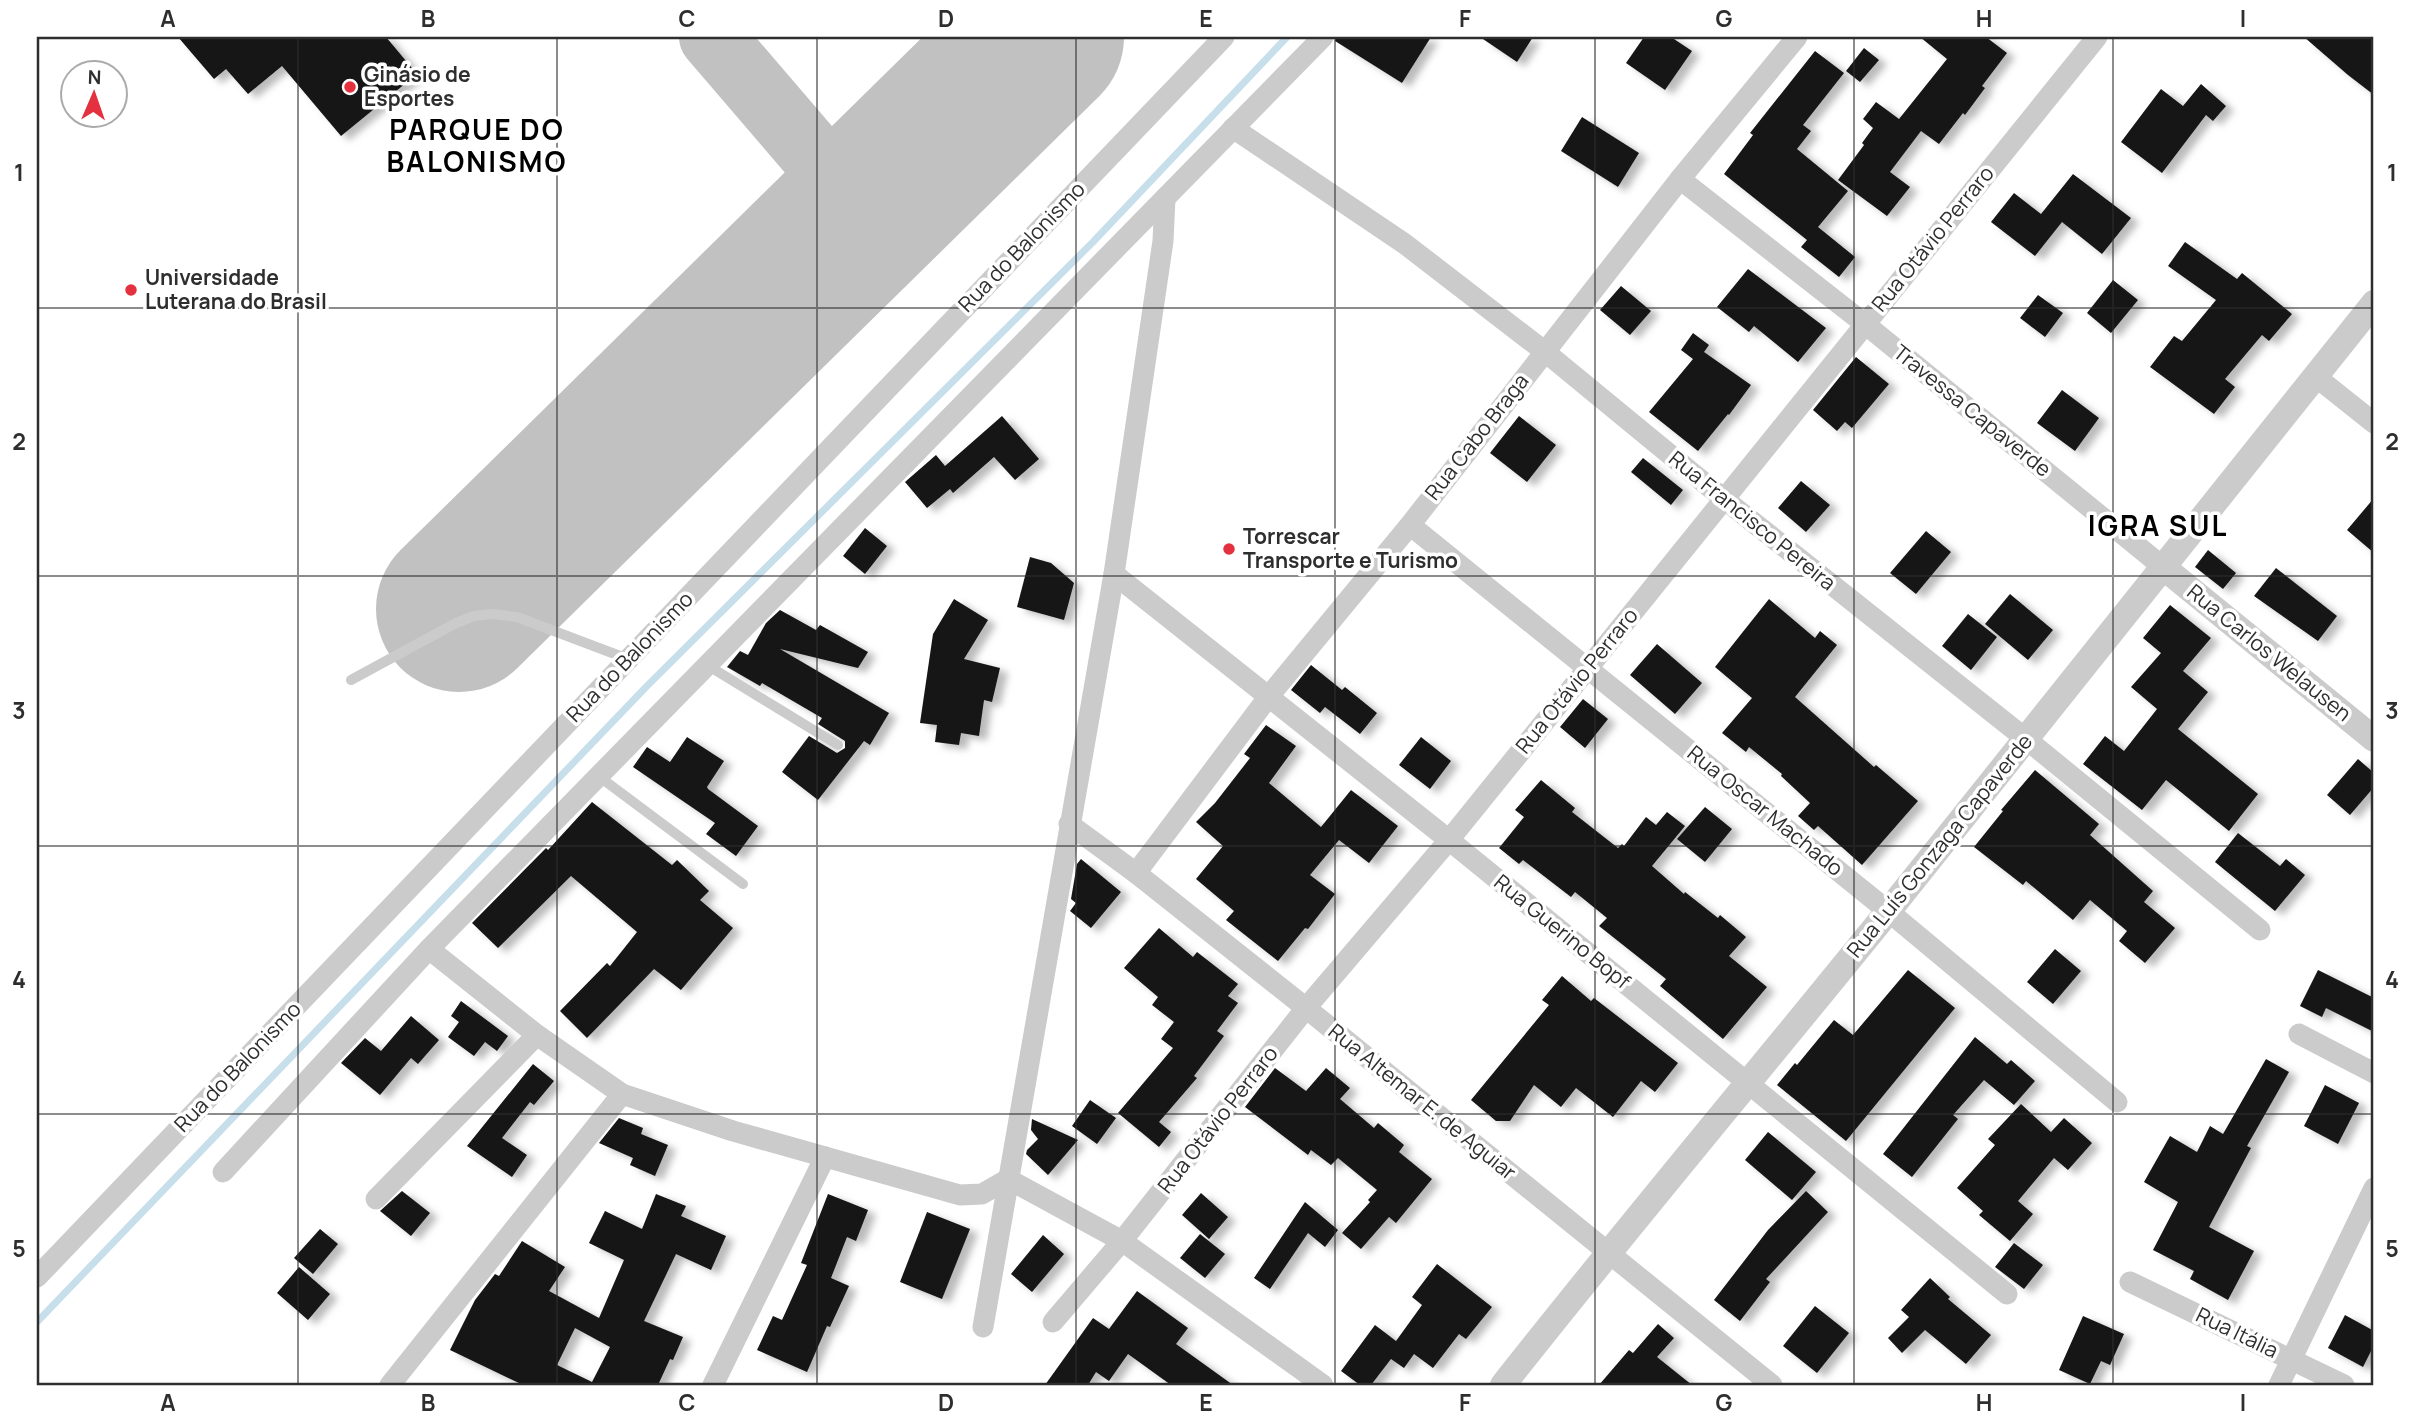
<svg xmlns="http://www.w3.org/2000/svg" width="2411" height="1422" font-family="Manrope,sans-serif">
	<defs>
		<filter id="shadow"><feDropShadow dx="8" dy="4.5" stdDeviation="3.5" flood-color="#0004"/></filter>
	</defs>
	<rect width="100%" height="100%" fill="#fff"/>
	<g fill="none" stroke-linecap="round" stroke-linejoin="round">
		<path stroke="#c7deeb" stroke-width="7" d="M 37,1322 L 647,686 L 1093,242 L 1287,37"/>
		<path stroke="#c1c1c1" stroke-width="66" d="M 712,37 L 863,213"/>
		<path stroke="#c1c1c1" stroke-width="166" d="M 459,609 L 1041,37"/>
	</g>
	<g fill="#151515" fill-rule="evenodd" filter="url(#shadow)">
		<path d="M 178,37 L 386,37 L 417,74 L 341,136 L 282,66 L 248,94 L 226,69 L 214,79 Z"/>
		<path d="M 1336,37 L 1431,37 L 1402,83 L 1335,41 Z"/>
		<path d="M 1480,37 L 1533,37 L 1517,62 Z"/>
		<path d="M 1644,37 L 1671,37 L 1692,51 L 1665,90 L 1626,63 Z"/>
		<path d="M 1920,37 L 1986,37 L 2007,53 L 1982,86 L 1985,88 L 1965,115 L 1963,113 L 1939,144 L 1921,131 L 1890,172 L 1910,187 L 1887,216 L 1838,180 L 1864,145 L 1862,143 L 1873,128 L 1863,119 L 1876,102 L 1899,119 L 1947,59 Z"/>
		<path d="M 2304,37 L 2374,37 L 2374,95 L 2348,75 Z"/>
		<path d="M 1864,48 L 1879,60 L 1860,82 L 1846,71 Z"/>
		<path d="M 1815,51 L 1844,73 L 1803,125 L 1811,131 L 1797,149 L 1848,191 L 1818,227 L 1855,257 L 1839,277 L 1801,247 L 1807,240 L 1724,174 L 1753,135 L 1750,133 Z"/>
		<path d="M 2201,84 L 2226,106 L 2213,121 L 2206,115 L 2162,173 L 2121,142 L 2161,89 L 2183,106 Z"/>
		<path d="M 1582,117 L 1639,153 L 1618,187 L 1561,151 Z"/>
		<path d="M 2073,174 L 2131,218 L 2102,254 L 2062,222 L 2035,256 L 1991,222 L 2014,193 L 2041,214 Z"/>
		<path d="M 2185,242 L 2237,279 L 2242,273 L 2292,314 L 2269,341 L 2262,335 L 2225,379 L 2235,387 L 2214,414 L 2150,367 L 2174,336 L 2182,341 L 2216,300 L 2168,266 Z"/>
		<path d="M 1748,269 L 1826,328 L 1798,362 L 1754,326 L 1749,332 L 1717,307 Z"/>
		<path d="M 2113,280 L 2138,300 L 2111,333 L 2087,313 Z"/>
		<path d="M 1621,286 L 1651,311 L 1630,335 L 1600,310 Z"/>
		<path d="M 2038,295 L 2063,313 L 2045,337 L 2020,318 Z"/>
		<path d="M 1693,333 L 1709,345 L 1704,352 L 1751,385 L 1729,415 L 1728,414 L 1698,451 L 1649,412 L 1693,359 L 1681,350 Z"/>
		<path d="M 1856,357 L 1889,384 L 1852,428 L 1845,422 L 1837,431 L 1813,410 Z"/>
		<path d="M 2062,390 L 2099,418 L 2075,451 L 2037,423 Z"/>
		<path d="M 1002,416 L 1039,459 L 1015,480 L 994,457 L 953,493 L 950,489 L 927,508 L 905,482 L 936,455 L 945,466 Z"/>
		<path d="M 1519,416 L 1556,445 L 1527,482 L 1490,453 Z"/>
		<path d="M 1643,458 L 1683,490 L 1671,505 L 1631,472 Z"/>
		<path d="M 1801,481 L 1830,505 L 1806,532 L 1778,508 Z"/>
		<path d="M 2374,498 L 2374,553 L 2347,530 Z"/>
		<path d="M 865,528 L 887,546 L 865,574 L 843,556 Z"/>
		<path d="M 1926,531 L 1951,552 L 1916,594 L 1890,573 Z"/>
		<path d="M 2208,550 L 2236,573 L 2223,589 L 2195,567 Z"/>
		<path d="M 1030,557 L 1051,563 L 1074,583 L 1064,620 L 1017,607 Z"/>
		<path d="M 2276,568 L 2337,616 L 2318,641 L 2254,596 Z"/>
		<path d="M 2010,594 L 2053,630 L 2028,660 L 1985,624 Z"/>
		<path d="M 954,599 L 988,620 L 964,659 L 1000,668 L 992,702 L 984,700 L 979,736 L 961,733 L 959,745 L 935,742 L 937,725 L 920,723 L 933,634 Z"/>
		<path d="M 1769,599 L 1815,638 L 1820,631 L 1837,645 L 1795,697 L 1874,767 L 1876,765 L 1918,801 L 1862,865 L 1818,826 L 1814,830 L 1798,816 L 1810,803 L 1781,776 L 1782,774 L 1749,747 L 1746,752 L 1722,733 L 1752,698 L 1715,667 Z"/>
		<path d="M 2170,605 L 2211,638 L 2183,671 L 2208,692 L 2178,729 L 2258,794 L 2229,831 L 2166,780 L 2142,810 L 2083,764 L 2105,736 L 2124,751 L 2157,709 L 2131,687 L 2161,653 L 2143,638 Z"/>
		<path d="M 780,610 L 816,630 L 820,625 L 868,652 L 858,668 L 780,649 L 889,713 L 870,745 L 864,741 L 818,800 L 782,772 L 809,736 L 837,753 L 845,748 L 845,741 L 818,724 L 822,718 L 762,683 L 760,686 L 727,667 L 740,651 L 748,655 L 766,623 Z"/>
		<path d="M 1968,614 L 1997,637 L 1971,670 L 1942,646 Z"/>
		<path d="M 1657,644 L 1702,683 L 1675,714 L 1630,675 Z"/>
		<path d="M 1311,665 L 1342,690 L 1345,687 L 1377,713 L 1360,734 L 1325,707 L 1320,713 L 1291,690 Z"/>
		<path d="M 1583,699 L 1608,719 L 1585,748 L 1560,727 Z"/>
		<path d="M 1266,725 L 1296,746 L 1269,783 L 1321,827 L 1351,790 L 1398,826 L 1369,863 L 1339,840 L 1310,875 L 1335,894 L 1308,929 L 1305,928 L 1278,961 L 1226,920 L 1234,911 L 1196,879 L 1223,846 L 1196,822 L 1215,803 L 1250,758 L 1244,754 Z"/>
		<path d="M 687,737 L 724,761 L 707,787 L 708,789 L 758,826 L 736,856 L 706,834 L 715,823 L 633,767 L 647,747 L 670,762 Z"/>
		<path d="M 1421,737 L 1451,761 L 1430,789 L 1399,765 Z"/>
		<path d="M 2358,759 L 2374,773 L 2374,787 L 2350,815 L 2327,795 Z"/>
		<path d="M 2035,770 L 2099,824 L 2090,835 L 2153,891 L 2144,902 L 2175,928 L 2145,963 L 2119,941 L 2127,931 L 2090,900 L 2073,920 L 2026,881 L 2023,885 L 1974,847 L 2003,811 L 2001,810 Z"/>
		<path d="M 1541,780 L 1575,808 L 1572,812 L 1618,848 L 1622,844 L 1624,846 L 1646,817 L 1656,825 L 1667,812 L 1685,826 L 1652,866 L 1684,894 L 1685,892 L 1718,918 L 1720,915 L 1746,937 L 1729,956 L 1767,987 L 1723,1039 L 1660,986 L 1666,979 L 1599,926 L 1607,918 L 1575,892 L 1571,897 L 1523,860 L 1519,864 L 1499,848 L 1524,817 L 1515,810 Z"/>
		<path d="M 592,802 L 672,865 L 677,860 L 709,891 L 700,900 L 733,928 L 681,990 L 654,969 L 587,1038 L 560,1011 L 607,963 L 610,966 L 637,932 L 571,876 L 498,948 L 472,923 L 546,848 L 548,850 Z"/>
		<path d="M 1705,807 L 1732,829 L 1705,862 L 1677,839 Z"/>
		<path d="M 2238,833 L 2280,866 L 2286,859 L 2305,875 L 2275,911 L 2215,862 Z"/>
		<path d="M 1081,859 L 1121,892 L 1091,928 L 1070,911 L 1076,903 L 1071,899 L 1077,864 Z"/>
		<path d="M 1159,928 L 1193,957 L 1197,952 L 1238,984 L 1228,996 L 1238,1003 L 1217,1031 L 1224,1036 L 1194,1076 L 1197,1078 L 1159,1122 L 1171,1132 L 1159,1147 L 1118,1113 L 1173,1048 L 1161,1039 L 1174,1022 L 1152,1005 L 1158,997 L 1124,968 Z"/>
		<path d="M 2055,949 L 2081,971 L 2053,1004 L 2027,982 Z"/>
		<path d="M 1908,970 L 1955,1008 L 1846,1141 L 1777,1085 L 1795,1063 L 1797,1065 L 1834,1020 L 1853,1035 Z"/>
		<path d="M 2318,970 L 2374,998 L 2374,1032 L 2326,1008 L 2322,1017 L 2300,1006 Z"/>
		<path d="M 1562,976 L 1591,1001 L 1594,998 L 1678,1063 L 1655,1092 L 1641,1081 L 1613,1117 L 1576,1088 L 1561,1107 L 1534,1085 L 1510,1121 L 1496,1121 L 1471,1100 L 1549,1005 L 1542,1000 Z"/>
		<path d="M 461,1001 L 508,1036 L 497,1051 L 485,1042 L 474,1056 L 448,1037 L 459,1022 L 451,1016 Z"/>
		<path d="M 411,1016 L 439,1040 L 418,1064 L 411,1058 L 380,1095 L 341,1063 L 365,1038 L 381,1051 Z"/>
		<path d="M 1975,1037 L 2007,1064 L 2011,1060 L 2035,1081 L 2014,1105 L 1984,1080 L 1953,1115 L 1958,1119 L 1912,1177 L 1883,1154 Z"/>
		<path d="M 2266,1059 L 2289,1072 L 2247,1146 L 2251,1148 L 2209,1227 L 2254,1251 L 2228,1300 L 2190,1279 L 2194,1271 L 2153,1250 L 2178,1202 L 2144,1182 L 2170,1136 L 2197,1152 L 2210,1126 L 2223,1134 Z"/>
		<path d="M 533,1064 L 554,1081 L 534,1105 L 530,1102 L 502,1138 L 527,1155 L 512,1177 L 467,1146 Z"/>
		<path d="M 1275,1068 L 1306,1091 L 1326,1068 L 1350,1088 L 1340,1099 L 1374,1128 L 1378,1123 L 1404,1145 L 1399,1152 L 1432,1179 L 1396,1223 L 1389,1217 L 1361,1249 L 1342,1233 L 1370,1202 L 1368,1200 L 1377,1190 L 1338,1158 L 1331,1165 L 1311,1150 L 1308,1155 L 1245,1107 Z"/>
		<path d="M 2325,1085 L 2359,1103 L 2338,1144 L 2304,1126 Z"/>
		<path d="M 1090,1100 L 1116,1118 L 1097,1144 L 1072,1126 Z"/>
		<path d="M 2021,1104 L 2051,1132 L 2064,1118 L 2092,1143 L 2068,1170 L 2054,1158 L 2018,1201 L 2033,1214 L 2010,1241 L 1979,1215 L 1983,1211 L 1957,1188 L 1995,1145 L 1988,1139 Z"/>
		<path d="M 619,1118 L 643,1128 L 641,1134 L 668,1145 L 655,1176 L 630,1165 L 633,1158 L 599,1143 Z"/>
		<path d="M 1032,1119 L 1078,1140 L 1048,1175 L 1026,1154 L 1027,1150 L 1038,1139 L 1031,1130 Z"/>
		<path d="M 1768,1132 L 1816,1172 L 1792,1200 L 1745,1160 Z"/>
		<path d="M 402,1191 L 430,1213 L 411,1236 L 380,1211 Z"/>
		<path d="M 1806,1191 L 1828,1212 L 1766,1279 L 1770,1282 L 1740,1321 L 1714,1300 L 1768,1230 Z"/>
		<path d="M 1201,1193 L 1228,1217 L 1209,1239 L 1182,1215 Z"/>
		<path d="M 656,1194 L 686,1206 L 681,1216 L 726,1236 L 711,1270 L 676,1254 L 644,1321 L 683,1337 L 673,1360 L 670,1359 L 658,1385 L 523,1385 L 450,1350 L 475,1300 L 495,1274 L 499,1276 L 522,1241 L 565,1267 L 549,1291 L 599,1318 L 624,1260 L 589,1243 L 605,1211 L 642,1229 ZM 575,1328 L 610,1347 L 592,1382 L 557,1365 Z"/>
		<path d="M 828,1194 L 868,1210 L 856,1241 L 847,1237 L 831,1278 L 849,1286 L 830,1327 L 827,1326 L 807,1372 L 757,1350 L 773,1316 L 782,1320 L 807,1265 L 801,1263 Z"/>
		<path d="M 1305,1202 L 1338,1230 L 1325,1247 L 1308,1233 L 1270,1289 L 1254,1278 Z"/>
		<path d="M 927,1212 L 970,1229 L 942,1299 L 900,1282 Z"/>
		<path d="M 320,1229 L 338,1244 L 313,1274 L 294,1258 Z"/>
		<path d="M 1200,1234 L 1225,1254 L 1205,1278 L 1180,1258 Z"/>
		<path d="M 1043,1235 L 1064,1254 L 1032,1292 L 1011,1274 Z"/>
		<path d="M 2014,1243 L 2043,1265 L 2024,1289 L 1995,1267 Z"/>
		<path d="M 1437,1264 L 1492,1307 L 1466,1339 L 1459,1334 L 1433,1368 L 1414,1354 L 1404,1368 L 1391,1359 L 1371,1385 L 1360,1385 L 1341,1371 L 1375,1325 L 1396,1341 L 1422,1305 L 1412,1297 Z"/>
		<path d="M 299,1267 L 330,1294 L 308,1320 L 277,1293 Z"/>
		<path d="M 1930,1278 L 1950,1297 L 1948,1299 L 1991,1335 L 1966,1364 L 1925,1330 L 1902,1353 L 1888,1338 L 1909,1317 L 1901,1310 Z"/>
		<path d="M 1137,1291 L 1188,1328 L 1176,1344 L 1233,1385 L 1171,1385 L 1128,1354 L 1109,1381 L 1096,1372 L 1088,1385 L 1045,1385 L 1093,1318 L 1109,1329 Z"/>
		<path d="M 1815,1306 L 1849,1333 L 1817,1373 L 1783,1346 Z"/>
		<path d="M 2345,1315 L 2374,1331 L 2374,1345 L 2363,1367 L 2328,1348 Z"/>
		<path d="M 2083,1316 L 2124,1334 L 2110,1365 L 2101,1361 L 2090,1384 L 2059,1370 Z"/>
		<path d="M 1658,1324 L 1674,1338 L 1657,1357 L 1692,1385 L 1599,1385 L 1629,1350 L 1633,1353 Z"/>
	</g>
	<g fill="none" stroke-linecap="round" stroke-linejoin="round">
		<g stroke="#cbcbcb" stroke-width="10">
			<path d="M 707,665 L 838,745"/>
			<path d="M 351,680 L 456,623 L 474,616 L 492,614 L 517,617 L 628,659"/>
			<path d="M 597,775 L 743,884"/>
		</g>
		<g stroke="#cbcbcb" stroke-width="21">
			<path d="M 1233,128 L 1405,244 L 1544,351 L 1724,499 L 2026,739 L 2260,930"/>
			<path d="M 1680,179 L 1865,324 L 2163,567"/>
			<path d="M 2315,376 L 2374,423"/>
			<path d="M 1410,525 L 1888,911 L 2117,1102"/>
			<path d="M 1114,574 L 1449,840 L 2007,1294"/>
			<path d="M 1069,824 L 1136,873 L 1306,1008 L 1772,1385"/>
			<path d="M 1136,873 L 1269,696 L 1410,525 L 1680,179 L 1797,37"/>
			<path d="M 429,949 L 537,1035 L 622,1094 L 733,1131 L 960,1195 L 982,1194 L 1008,1179"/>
			<path d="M 2299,1034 L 2374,1073"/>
			<path d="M 223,1172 L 429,949 L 1323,37"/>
			<path d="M 1008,1179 L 1122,1241 L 1323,1385"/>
			<path d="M 376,1199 L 537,1035"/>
			<path d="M 37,1277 L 1224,37"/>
			<path d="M 2130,1282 L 2344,1385"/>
			<path d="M 1053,1322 L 1122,1241 L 1306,1008 L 1449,840 L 1588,668 L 2097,37"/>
			<path d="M 983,1327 L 1114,574 L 1163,241 L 1165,198"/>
			<path d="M 390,1385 L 622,1094"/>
			<path d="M 713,1385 L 825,1157"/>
			<path d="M 2279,1385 L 2374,1188"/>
		</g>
		<g stroke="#cbcbcb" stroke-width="26">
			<path d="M 2163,567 L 2374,739"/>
			<path d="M 1503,1385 C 1628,1226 1759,1071 1886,914 C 2049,711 2210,506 2374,303"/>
		</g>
	</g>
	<path fill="none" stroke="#2e2e2e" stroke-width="2" stroke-opacity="0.55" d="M 298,37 L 298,1385M 557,37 L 557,1385M 817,37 L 817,1385M 1076,37 L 1076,1385M 1335,37 L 1335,1385M 1595,37 L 1595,1385M 1854,37 L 1854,1385M 2113,37 L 2113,1385M 37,308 L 2374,308M 37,576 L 2374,576M 37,846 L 2374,846M 37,1114 L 2374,1114"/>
	<g fill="#e4313f" stroke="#fff" stroke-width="2.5">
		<circle cx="350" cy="87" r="7"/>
		<circle cx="131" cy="290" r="7"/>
		<circle cx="1229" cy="549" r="7"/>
	</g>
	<g text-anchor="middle" stroke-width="7" stroke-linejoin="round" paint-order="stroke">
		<g font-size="21" font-weight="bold" fill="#2e2e2e" stroke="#fff" text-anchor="start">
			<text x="364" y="82">Ginásio de<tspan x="364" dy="24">Esportes</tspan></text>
			<text x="145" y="285">Universidade<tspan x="145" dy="24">Luterana do Brasil</tspan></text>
			<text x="1243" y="544">Torrescar<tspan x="1243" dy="24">Transporte e Turismo</tspan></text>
		</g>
		<g font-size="21" fill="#2e2e2e" stroke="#fff">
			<text transform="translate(1933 239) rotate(-51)" y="7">Rua Otávio Perraro</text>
			<text transform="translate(1022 247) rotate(-46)" y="7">Rua do Balonismo</text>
			<text transform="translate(1972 411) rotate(39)" y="7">Travessa Capaverde</text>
			<text transform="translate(1477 437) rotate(-52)" y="7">Rua Cabo Braga</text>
			<text transform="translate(1752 521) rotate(39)" y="7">Rua Francisco Pereira</text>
			<text transform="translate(2269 653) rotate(39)" y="7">Rua Carlos Welausen</text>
			<text transform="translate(630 657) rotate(-46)" y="7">Rua do Balonismo</text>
			<text transform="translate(1577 681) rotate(-51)" y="7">Rua Otávio Perraro</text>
			<text transform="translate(1765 811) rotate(39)" y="7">Rua Oscar Machado</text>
			<text transform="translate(1940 846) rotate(-51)" y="7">Rua Luís Gonzaga Capaverde</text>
			<text transform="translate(1562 932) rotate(39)" y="7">Rua Guerino Bopf</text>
			<text transform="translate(238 1067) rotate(-46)" y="7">Rua do Balonismo</text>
			<text transform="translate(1422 1102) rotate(39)" y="7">Rua Altemar E. de Aguiar</text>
			<text transform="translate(1218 1120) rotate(-52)" y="7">Rua Otávio Perraro</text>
			<text transform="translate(2237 1333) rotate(26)" y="7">Rua Itália</text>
		</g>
		<g font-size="28" font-weight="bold" letter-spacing="2" fill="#000" stroke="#fff">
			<text x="477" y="140">PARQUE DO<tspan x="477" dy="32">BALONISMO</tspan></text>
			<text x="2158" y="536">IGRA SUL</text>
		</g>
	</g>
	<rect width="2411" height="1422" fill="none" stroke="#ffffff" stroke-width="77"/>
	<g transform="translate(94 94) rotate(2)"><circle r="33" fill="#ffffff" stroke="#ababab" stroke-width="2"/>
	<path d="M0-5L12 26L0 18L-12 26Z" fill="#e4313f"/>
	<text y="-10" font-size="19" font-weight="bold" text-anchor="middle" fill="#2e2e2e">N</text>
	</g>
	<rect x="38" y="38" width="2334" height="1346" fill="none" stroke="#2e2e2e" stroke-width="2.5"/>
	<g font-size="23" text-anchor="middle" font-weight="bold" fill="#2e2e2e">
		<text x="168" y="27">A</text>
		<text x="428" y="27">B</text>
		<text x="687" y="27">C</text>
		<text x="946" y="27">D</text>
		<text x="1206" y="27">E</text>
		<text x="1465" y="27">F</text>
		<text x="1724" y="27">G</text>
		<text x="1984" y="27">H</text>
		<text x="2243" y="27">I</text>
		<text x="19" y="181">1</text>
		<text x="2392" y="181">1</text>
		<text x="19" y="450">2</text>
		<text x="2392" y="450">2</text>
		<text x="19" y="719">3</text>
		<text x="2392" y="719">3</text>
		<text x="19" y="988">4</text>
		<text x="2392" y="988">4</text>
		<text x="19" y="1257">5</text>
		<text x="2392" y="1257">5</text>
		<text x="168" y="1411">A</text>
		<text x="428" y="1411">B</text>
		<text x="687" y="1411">C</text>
		<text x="946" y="1411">D</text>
		<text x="1206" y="1411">E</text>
		<text x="1465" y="1411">F</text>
		<text x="1724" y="1411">G</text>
		<text x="1984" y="1411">H</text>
		<text x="2243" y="1411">I</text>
	</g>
</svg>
